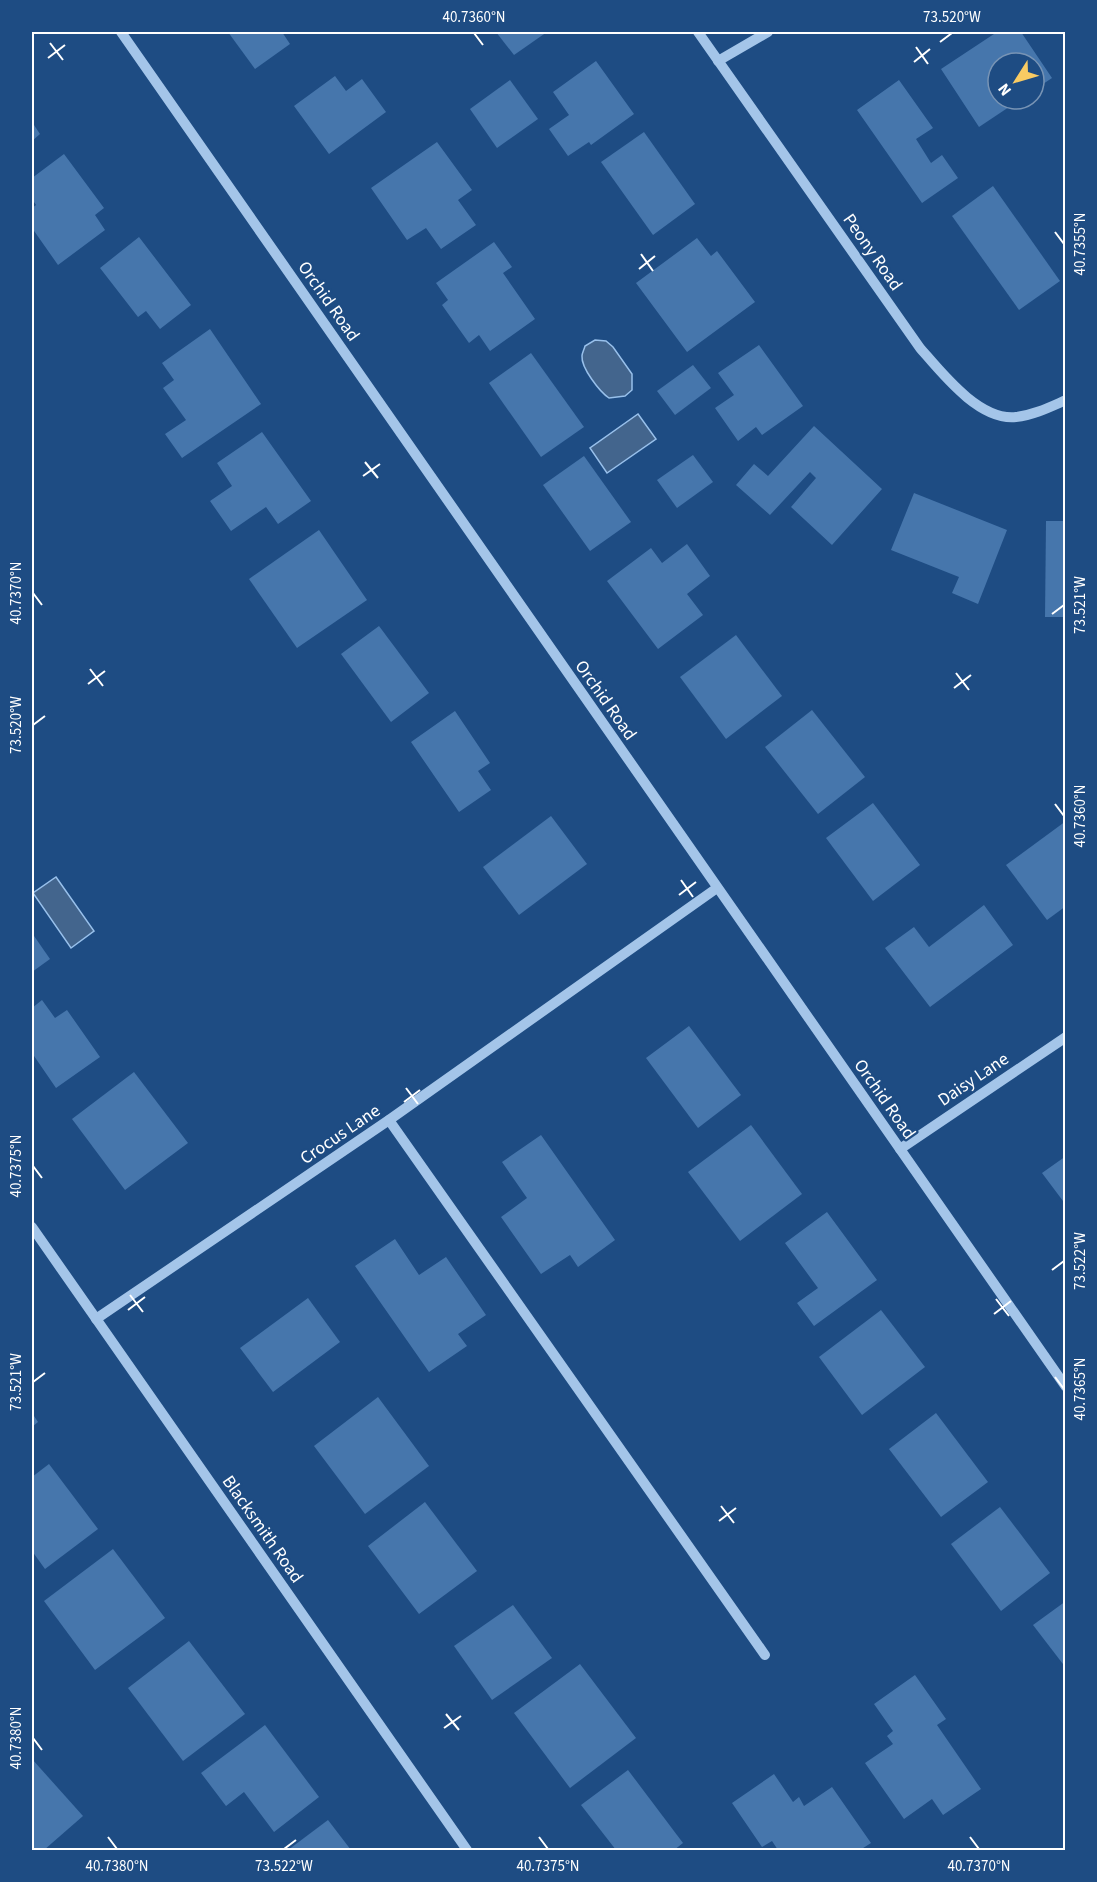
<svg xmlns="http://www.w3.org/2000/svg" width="1097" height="1882" font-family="'Source Sans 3',sans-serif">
	<rect width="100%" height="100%" fill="#1e4c83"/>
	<g fill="#43658d" stroke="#98c0eb" stroke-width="1.5">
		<path d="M 595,340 L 606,341 L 613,347 L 632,374 L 632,390 L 625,396 L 609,398 C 600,392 581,368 582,356 C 582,353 584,350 585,346 Z"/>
		<path d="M 638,414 L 656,439 L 607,473 L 590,448 Z"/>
		<path d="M 56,877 L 94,931 L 71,948 L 33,893 Z"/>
	</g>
	<g fill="#4676ac">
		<path d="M 228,32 L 282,32 L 290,44 L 255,69 Z"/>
		<path d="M 496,32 L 547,32 L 514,55 Z"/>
		<path d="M 997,32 L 1021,32 L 1052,78 L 1034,90 L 1034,63 L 998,63 L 998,99 L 1021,99 L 979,127 L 941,69 Z"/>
		<path d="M 596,61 L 634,114 L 591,145 L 589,142 L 568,156 L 549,129 L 569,115 L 553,92 Z"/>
		<path d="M 335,76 L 346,91 L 362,79 L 386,112 L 329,154 L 294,106 Z"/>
		<path d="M 510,80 L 538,119 L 497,148 L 470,109 Z"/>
		<path d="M 899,80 L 933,128 L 916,139 L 931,163 L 942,155 L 958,178 L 922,203 L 857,110 Z"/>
		<path d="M 32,122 L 40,134 L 32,141 Z"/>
		<path d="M 644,132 L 695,204 L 653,235 L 601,162 Z"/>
		<path d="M 437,142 L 472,190 L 458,200 L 476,225 L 441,249 L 426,228 L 407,240 L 371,188 Z"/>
		<path d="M 64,154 L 104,208 L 95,215 L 105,230 L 58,265 L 32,228 L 32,208 L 36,205 L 32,199 L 32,178 Z"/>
		<path d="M 993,186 L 1060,281 L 1019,310 L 952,216 Z"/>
		<path d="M 139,237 L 191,305 L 160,329 L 146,311 L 138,317 L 100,268 Z"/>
		<path d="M 697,238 L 711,256 L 717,251 L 755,302 L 687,352 L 636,283 Z"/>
		<path d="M 494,242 L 512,267 L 503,273 L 535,319 L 490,351 L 479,335 L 469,343 L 442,305 L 448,300 L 436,283 Z"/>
		<path d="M 210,329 L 261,404 L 182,458 L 165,434 L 186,420 L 163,388 L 174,380 L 162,363 Z"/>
		<path d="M 759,345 L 803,406 L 762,435 L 756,427 L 738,441 L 715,408 L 734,395 L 718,373 Z"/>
		<path d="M 531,353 L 584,427 L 541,457 L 489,383 Z"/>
		<path d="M 693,365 L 711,388 L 675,415 L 657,391 Z"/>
		<path d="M 814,426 L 882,489 L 832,545 L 791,507 L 816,478 L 810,472 L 770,515 L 736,485 L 754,464 L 768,476 Z"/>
		<path d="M 262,432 L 311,501 L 278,524 L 266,507 L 231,531 L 210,501 L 232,486 L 217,463 Z"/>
		<path d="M 693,455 L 713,482 L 677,508 L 657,480 Z"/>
		<path d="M 584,456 L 631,522 L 590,551 L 543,485 Z"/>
		<path d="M 914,493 L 1007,530 L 978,604 L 952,593 L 959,577 L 891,550 Z"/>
		<path d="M 1046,521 L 1066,521 L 1066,617 L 1045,617 Z"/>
		<path d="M 319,530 L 367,600 L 297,648 L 249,579 Z"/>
		<path d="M 687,544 L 710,576 L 687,594 L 703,615 L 658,649 L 607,581 L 651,548 L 662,563 Z"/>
		<path d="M 379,626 L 429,693 L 391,722 L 341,654 Z"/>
		<path d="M 736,635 L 782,696 L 726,739 L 680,677 Z"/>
		<path d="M 812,710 L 865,777 L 818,814 L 765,747 Z"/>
		<path d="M 455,711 L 490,763 L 478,771 L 491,790 L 459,812 L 411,742 Z"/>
		<path d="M 873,803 L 920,865 L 873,901 L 826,838 Z"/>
		<path d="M 551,816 L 587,864 L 519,915 L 483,867 Z"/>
		<path d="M 1066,821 L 1066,906 L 1047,920 L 1006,865 Z"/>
		<path d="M 984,905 L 1013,945 L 930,1007 L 885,948 L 914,927 L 929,947 Z"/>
		<path d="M 32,933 L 50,959 L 32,972 Z"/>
		<path d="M 42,1000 L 55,1018 L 67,1010 L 100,1057 L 56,1088 L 32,1053 L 32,1008 Z"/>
		<path d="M 689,1026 L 741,1095 L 698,1128 L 646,1058 Z"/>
		<path d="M 134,1072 L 188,1143 L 125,1190 L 72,1119 Z"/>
		<path d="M 751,1125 L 802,1194 L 740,1241 L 688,1172 Z"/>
		<path d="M 541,1135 L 615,1240 L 578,1267 L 570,1255 L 541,1274 L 501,1217 L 527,1198 L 502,1162 Z"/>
		<path d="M 1066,1156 L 1066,1205 L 1042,1173 Z"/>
		<path d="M 827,1212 L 877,1280 L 814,1326 L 797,1303 L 818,1288 L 785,1243 Z"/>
		<path d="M 395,1239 L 419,1275 L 446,1257 L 486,1315 L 458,1334 L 467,1346 L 429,1372 L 355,1266 Z"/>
		<path d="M 308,1298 L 340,1342 L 273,1392 L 240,1348 Z"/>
		<path d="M 881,1310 L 925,1367 L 862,1415 L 819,1357 Z"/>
		<path d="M 378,1397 L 429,1466 L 365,1514 L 314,1446 Z"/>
		<path d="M 32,1413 L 38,1422 L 32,1427 Z"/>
		<path d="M 936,1413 L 988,1482 L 941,1517 L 889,1449 Z"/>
		<path d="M 49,1464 L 98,1529 L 45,1569 L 32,1551 L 32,1477 Z"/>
		<path d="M 425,1502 L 477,1571 L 419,1614 L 368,1546 Z"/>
		<path d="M 1000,1507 L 1050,1573 L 1001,1611 L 951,1544 Z"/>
		<path d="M 113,1549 L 165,1618 L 95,1670 L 44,1601 Z"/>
		<path d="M 1066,1601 L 1066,1668 L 1033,1625 Z"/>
		<path d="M 513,1605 L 552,1658 L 492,1700 L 454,1646 Z"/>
		<path d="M 189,1641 L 245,1714 L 183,1761 L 128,1688 Z"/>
		<path d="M 580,1664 L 636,1738 L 570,1788 L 514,1713 Z"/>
		<path d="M 915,1675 L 946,1719 L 937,1725 L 981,1789 L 943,1815 L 932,1799 L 904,1819 L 865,1763 L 893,1744 L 887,1736 L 893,1731 L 874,1704 Z"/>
		<path d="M 265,1725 L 319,1797 L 274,1832 L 244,1792 L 226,1806 L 201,1773 Z"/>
		<path d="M 32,1759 L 83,1816 L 44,1850 L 32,1850 Z"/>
		<path d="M 628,1770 L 683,1843 L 674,1850 L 616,1850 L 581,1805 Z"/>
		<path d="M 774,1774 L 793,1802 L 799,1797 L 804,1806 L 832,1787 L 871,1843 L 860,1850 L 778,1850 L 772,1841 L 762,1847 L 732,1803 Z"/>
		<path d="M 328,1820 L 351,1850 L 288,1850 Z"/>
	</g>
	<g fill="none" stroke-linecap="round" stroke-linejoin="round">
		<g stroke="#a4c5e9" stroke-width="10">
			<path d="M 121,32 L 1066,1387"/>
			<path d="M 698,32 L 920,348 C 942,373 979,421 1016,417 C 1034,415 1050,407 1066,400"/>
			<path d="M 718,61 L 768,32"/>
			<path d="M 389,1120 L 765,1655"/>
			<path d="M 900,1149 L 1066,1037"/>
			<path d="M 32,1227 L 467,1850"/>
			<path d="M 96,1319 L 389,1120 L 717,888"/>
		</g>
	</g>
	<path fill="none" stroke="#fff" stroke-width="2" d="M 474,33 L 483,45M 940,42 L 952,33M 50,43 L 63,60M 916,47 L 928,64M 48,58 L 65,45M 914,62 L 930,49M 1055,232 L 1064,244M 641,254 L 653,271M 639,269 L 655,256M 365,462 L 378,478M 363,476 L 380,464M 33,593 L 42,605M 1052,614 L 1064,605M 90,669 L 103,686M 956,673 L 969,690M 88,684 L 105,671M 954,688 L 971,675M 33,725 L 45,716M 1055,804 L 1064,816M 681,880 L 693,897M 679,895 L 696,882M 406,1088 L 418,1104M 404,1102 L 420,1090M 33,1166 L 42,1178M 1052,1270 L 1064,1261M 130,1295 L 143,1312M 996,1299 L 1009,1316M 128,1310 L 145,1297M 994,1314 L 1011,1301M 1055,1377 L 1064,1389M 33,1382 L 45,1373M 721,1506 L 734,1523M 719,1521 L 736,1508M 446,1714 L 459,1730M 444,1728 L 461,1716M 33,1738 L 42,1750M 108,1837 L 117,1849M 539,1837 L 548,1849M 970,1837 L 979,1849M 284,1849 L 296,1840"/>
	<g text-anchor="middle" stroke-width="4.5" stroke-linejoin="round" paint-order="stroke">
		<g font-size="18" fill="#fff" stroke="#1e4c83">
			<text transform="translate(873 252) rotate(55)" y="6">Peony Road</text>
			<text transform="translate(329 301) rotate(55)" y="6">Orchid Road</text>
			<text transform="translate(606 700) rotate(55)" y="6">Orchid Road</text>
			<text transform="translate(973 1079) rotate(-34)" y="6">Daisy Lane</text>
			<text transform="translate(885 1099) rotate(55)" y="6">Orchid Road</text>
			<text transform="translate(340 1134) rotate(-34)" y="6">Crocus Lane</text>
			<text transform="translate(263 1529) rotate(55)" y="6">Blacksmith Road</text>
		</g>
	</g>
	<rect width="1097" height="1882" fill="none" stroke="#1e4c83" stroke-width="66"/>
	<g transform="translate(1016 81) rotate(233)"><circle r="28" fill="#1e4c83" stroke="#7894b5" stroke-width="1.5"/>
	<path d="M0-4.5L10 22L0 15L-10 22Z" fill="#f9cb63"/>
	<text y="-9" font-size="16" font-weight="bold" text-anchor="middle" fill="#ffffff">N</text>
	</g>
	<rect x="33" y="33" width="1031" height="1816" fill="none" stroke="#fff" stroke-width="2"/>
	<g font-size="15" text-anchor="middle" fill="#fff">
		<text x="474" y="22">40.7360°N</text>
		<text x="952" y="22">73.520°W</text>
		<text transform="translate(1080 244) rotate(-90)" y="5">40.7355°N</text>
		<text transform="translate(16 593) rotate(-90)" y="5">40.7370°N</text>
		<text transform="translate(1080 605) rotate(-90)" y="5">73.521°W</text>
		<text transform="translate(16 725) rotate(-90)" y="5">73.520°W</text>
		<text transform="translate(1080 816) rotate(-90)" y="5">40.7360°N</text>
		<text transform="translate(16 1166) rotate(-90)" y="5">40.7375°N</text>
		<text transform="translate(1080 1261) rotate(-90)" y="5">73.522°W</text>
		<text transform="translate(16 1382) rotate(-90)" y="5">73.521°W</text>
		<text transform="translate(1080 1389) rotate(-90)" y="5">40.7365°N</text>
		<text transform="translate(16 1738) rotate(-90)" y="5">40.7380°N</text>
		<text x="117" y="1871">40.7380°N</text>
		<text x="284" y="1871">73.522°W</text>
		<text x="548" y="1871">40.7375°N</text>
		<text x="979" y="1871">40.7370°N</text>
	</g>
</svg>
